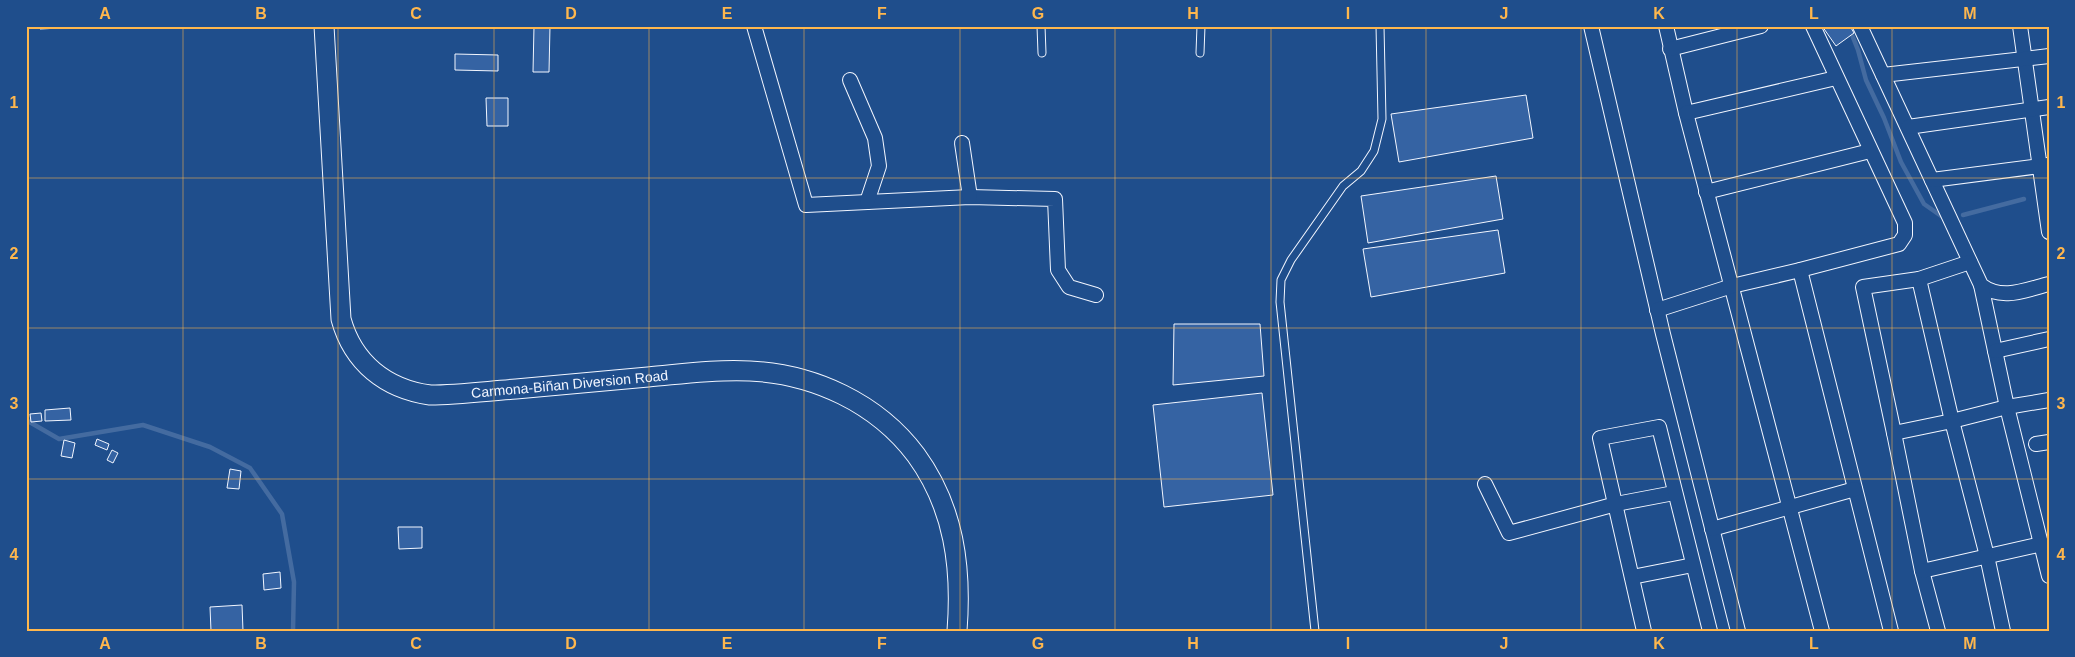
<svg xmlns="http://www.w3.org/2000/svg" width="2075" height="657" font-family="Arial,sans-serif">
	<rect width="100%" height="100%" fill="#1f4e8c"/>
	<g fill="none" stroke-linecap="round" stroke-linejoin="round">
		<g stroke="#446ba0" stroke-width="4.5">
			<path d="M 1850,30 L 1858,50 L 1866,80 L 1884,118 L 1901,162 L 1924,204 L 1944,218"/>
			<path d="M 1963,215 L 2024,199"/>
			<path d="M 26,420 L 59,439 L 143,425 L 210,447 L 250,468 L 282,514 L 294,582 L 293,631"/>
		</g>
	</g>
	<g fill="#3563a3" stroke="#f2f6ff">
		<path d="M 40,26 L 60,26 L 60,28 L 40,29 Z"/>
		<path d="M 534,26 L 550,26 L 549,72 L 533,72 Z"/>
		<path d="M 1822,26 L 1850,26 L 1854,33 L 1836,46 Z"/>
		<path d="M 455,54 L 498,55 L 498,71 L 455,70 Z"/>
		<path d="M 1526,95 L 1533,138 L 1399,162 L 1391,114 Z"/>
		<path d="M 486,98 L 508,98 L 508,126 L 487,126 Z"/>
		<path d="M 1496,176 L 1503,219 L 1368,243 L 1361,196 Z"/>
		<path d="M 1498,230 L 1505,273 L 1371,297 L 1363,249 Z"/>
		<path d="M 1174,324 L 1260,324 L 1264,376 L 1173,385 Z"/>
		<path d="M 1262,393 L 1273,495 L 1164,507 L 1153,405 Z"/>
		<path d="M 70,408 L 71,420 L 45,421 L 45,410 Z"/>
		<path d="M 41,413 L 42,421 L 31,422 L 30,414 Z"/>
		<path d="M 97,439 L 109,444 L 107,450 L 95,445 Z"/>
		<path d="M 64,440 L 75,443 L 72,458 L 61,456 Z"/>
		<path d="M 112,450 L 118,453 L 113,463 L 107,460 Z"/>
		<path d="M 230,469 L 241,471 L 239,489 L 227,488 Z"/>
		<path d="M 398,527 L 422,527 L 422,548 L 399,549 Z"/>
		<path d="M 280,572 L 281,588 L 264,590 L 263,574 Z"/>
		<path d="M 242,605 L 243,631 L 211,631 L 210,607 Z"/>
	</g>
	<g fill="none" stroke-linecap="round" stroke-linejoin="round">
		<g stroke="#f2f6ff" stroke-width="9">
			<g id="service">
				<path d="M 1041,26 L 1042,53"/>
				<path d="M 1200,53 L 1201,26"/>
				<path d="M 1315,631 L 1280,302 L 1281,280 L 1291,260 L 1343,186 L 1361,171 L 1374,151 L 1382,119 L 1380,26"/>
			</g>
		</g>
		<g stroke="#f2f6ff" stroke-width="16">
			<g id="minor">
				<path d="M 754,26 L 806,205 L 970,197 L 1055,199 L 1058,270 L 1069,287 L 1096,295"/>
				<path d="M 1591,26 L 1663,334 L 1738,631"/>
				<path d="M 1666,26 L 1686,113 L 1822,631"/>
				<path d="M 1860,26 L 1981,285 C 2002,301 2025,290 2049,284"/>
				<path d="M 2020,26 L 2049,232"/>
				<path d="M 1670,49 L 1761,26"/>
				<path d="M 1883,75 L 2049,56"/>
				<path d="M 850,80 L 875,138 L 879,166 L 867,202"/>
				<path d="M 1686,113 L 1836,78"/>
				<path d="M 1908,127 L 2049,107"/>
				<path d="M 962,143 L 970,197"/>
				<path d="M 1932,180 L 2048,165"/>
				<path d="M 1706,192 L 1870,151"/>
				<path d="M 1970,262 L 1919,279 L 1952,421 L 2007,407 L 2049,576"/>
				<path d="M 1800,270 L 1891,631"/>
				<path d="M 1919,279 L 1863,287 L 1894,433 L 1952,421 L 1987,556 L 2003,631"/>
				<path d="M 1981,285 L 2007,407 L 2049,400"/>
				<path d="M 1657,310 L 1732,286 L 1800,270 L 1899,244 L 1905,235 L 1905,223 L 1813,26"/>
				<path d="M 1995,351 L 2049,339"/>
				<path d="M 1894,433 L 1922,571 L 1938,631"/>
				<path d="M 2036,444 L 2049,442"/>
				<path d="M 1485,484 L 1509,533 L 1616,504 L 1674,493"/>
				<path d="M 1712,529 L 1855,489"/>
				<path d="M 1922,571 L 2042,544"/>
				<path d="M 1632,577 L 1693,565"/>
				<path d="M 1644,631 L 1600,438 L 1659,427 L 1710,631"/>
			</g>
		</g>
		<g stroke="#f2f6ff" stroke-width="21">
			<g id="secondary">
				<path id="s1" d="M 324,26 L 341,319 C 353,363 386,389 430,395 C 459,395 488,391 516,389 C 560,385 604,381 648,377 C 682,374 716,369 750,371 C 814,374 877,403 916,455 C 954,507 962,567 957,631"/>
			</g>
		</g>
		<use href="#service" stroke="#1f4e8c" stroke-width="7"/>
		<use href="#minor" stroke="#1f4e8c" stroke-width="14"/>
		<use href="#secondary" stroke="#1f4e8c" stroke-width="19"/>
	</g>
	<path fill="none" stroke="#ffb74d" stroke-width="1" stroke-opacity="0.55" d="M 183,26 L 183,631M 338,26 L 338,631M 494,26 L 494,631M 649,26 L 649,631M 804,26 L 804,631M 960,26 L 960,631M 1115,26 L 1115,631M 1271,26 L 1271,631M 1426,26 L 1426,631M 1581,26 L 1581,631M 1737,26 L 1737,631M 1892,26 L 1892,631M 26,178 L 2049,178M 26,328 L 2049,328M 26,479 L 2049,479"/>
	<g text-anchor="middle" stroke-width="4" stroke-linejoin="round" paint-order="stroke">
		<g font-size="14" fill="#f2f6ff" stroke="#1f4e8c">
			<text dy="5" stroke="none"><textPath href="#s1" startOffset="558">Carmona-Biñan Diversion Road</textPath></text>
		</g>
	</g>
	<rect width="2075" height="657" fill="none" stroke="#1f4e8c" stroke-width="55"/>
	<rect x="28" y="28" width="2020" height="602" fill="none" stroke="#ffb74d" stroke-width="2"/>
	<g font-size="16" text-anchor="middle" font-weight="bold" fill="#ffb74d">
		<text x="105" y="19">A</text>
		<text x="261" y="19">B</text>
		<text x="416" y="19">C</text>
		<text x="571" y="19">D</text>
		<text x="727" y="19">E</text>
		<text x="882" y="19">F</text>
		<text x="1038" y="19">G</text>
		<text x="1193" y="19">H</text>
		<text x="1348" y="19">I</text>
		<text x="1504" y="19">J</text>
		<text x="1659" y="19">K</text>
		<text x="1814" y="19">L</text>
		<text x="1970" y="19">M</text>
		<text x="14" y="108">1</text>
		<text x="2061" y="108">1</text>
		<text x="14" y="259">2</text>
		<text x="2061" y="259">2</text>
		<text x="14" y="409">3</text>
		<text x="2061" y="409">3</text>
		<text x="14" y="560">4</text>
		<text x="2061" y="560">4</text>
		<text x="105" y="649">A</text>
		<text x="261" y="649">B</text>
		<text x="416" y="649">C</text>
		<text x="571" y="649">D</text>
		<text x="727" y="649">E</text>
		<text x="882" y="649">F</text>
		<text x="1038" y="649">G</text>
		<text x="1193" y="649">H</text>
		<text x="1348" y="649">I</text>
		<text x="1504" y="649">J</text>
		<text x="1659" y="649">K</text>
		<text x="1814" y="649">L</text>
		<text x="1970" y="649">M</text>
	</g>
</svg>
